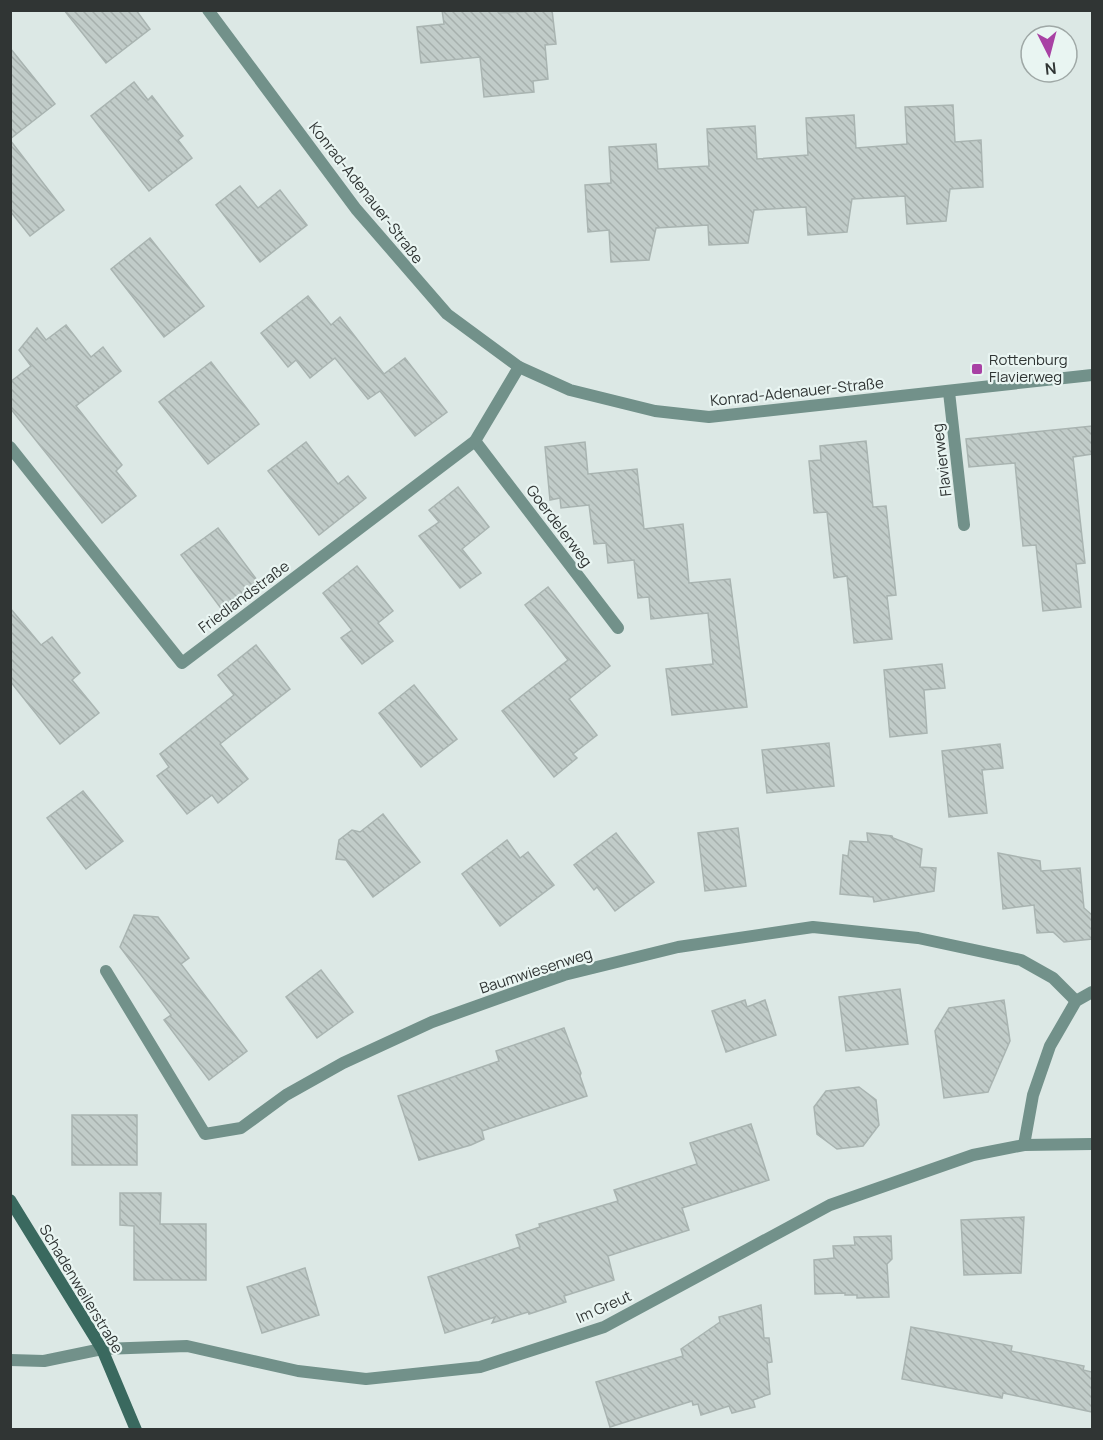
<svg xmlns="http://www.w3.org/2000/svg" width="1103" height="1440" font-family="Manrope,sans-serif">
	<defs>
		<pattern id="building-back-hatch" width="6" height="6" patternUnits="userSpaceOnUse" patternTransform="scale(1.5)"><rect width="6" height="6" fill="#c1ccc9"/><path d="M-1 5l2 2M0 0l6 6M5-1l2 2" fill="none" stroke="#a6b0ad"/></pattern>
	</defs>
	<rect width="100%" height="100%" fill="#dce8e5"/>
	<g fill="url(#building-back-hatch)" stroke="#a9b4b1" stroke-width="1.5">
		<path d="M 64,10 L 136,10 L 150,29 L 106,63 Z"/>
		<path d="M 442,10 L 498,10 L 499,13 L 552,10 L 556,44 L 545,45 L 548,79 L 533,81 L 534,92 L 484,97 L 480,57 L 421,63 L 417,27 L 444,24 Z"/>
		<path d="M 10,48 L 55,104 L 10,139 Z"/>
		<path d="M 134,82 L 148,100 L 152,96 L 183,136 L 178,140 L 192,158 L 149,191 L 91,116 Z"/>
		<path d="M 953,105 L 955,142 L 981,140 L 983,187 L 950,189 L 946,221 L 907,224 L 905,196 L 852,199 L 847,232 L 808,235 L 806,207 L 754,210 L 748,243 L 709,245 L 708,225 L 656,228 L 649,260 L 611,262 L 609,230 L 588,232 L 585,185 L 611,183 L 609,147 L 656,144 L 658,169 L 709,166 L 707,129 L 755,126 L 757,159 L 808,155 L 806,118 L 854,115 L 856,148 L 907,144 L 905,107 Z"/>
		<path d="M 10,140 L 64,210 L 30,236 L 10,211 Z"/>
		<path d="M 240,186 L 258,208 L 280,190 L 307,225 L 260,262 L 216,205 Z"/>
		<path d="M 150,238 L 204,306 L 164,337 L 111,269 Z"/>
		<path d="M 308,296 L 331,325 L 340,317 L 384,374 L 405,358 L 447,412 L 415,436 L 380,391 L 368,399 L 335,358 L 310,378 L 296,360 L 288,367 L 261,333 Z"/>
		<path d="M 66,325 L 91,357 L 103,347 L 121,371 L 76,406 L 122,465 L 116,471 L 136,496 L 102,523 L 10,408 L 10,382 L 31,366 L 19,350 L 37,328 L 46,340 Z"/>
		<path d="M 211,362 L 259,424 L 208,464 L 159,402 Z"/>
		<path d="M 1092,426 L 1092,454 L 1073,457 L 1085,563 L 1076,564 L 1081,607 L 1043,611 L 1036,545 L 1023,546 L 1015,463 L 969,467 L 966,439 Z"/>
		<path d="M 866,441 L 873,507 L 886,506 L 896,595 L 887,596 L 892,639 L 854,643 L 847,576 L 834,578 L 827,512 L 814,513 L 809,461 L 821,460 L 820,446 Z"/>
		<path d="M 306,442 L 338,484 L 348,476 L 366,498 L 319,535 L 268,471 Z"/>
		<path d="M 585,442 L 588,474 L 637,469 L 644,529 L 683,524 L 689,583 L 730,579 L 747,707 L 672,715 L 666,669 L 713,664 L 708,613 L 651,619 L 649,597 L 638,598 L 634,560 L 608,563 L 606,543 L 594,544 L 589,505 L 561,508 L 560,498 L 550,500 L 545,447 Z"/>
		<path d="M 458,487 L 489,527 L 462,549 L 481,573 L 460,588 L 419,536 L 439,522 L 429,510 Z"/>
		<path d="M 218,528 L 260,584 L 223,611 L 181,555 Z"/>
		<path d="M 357,566 L 393,611 L 378,623 L 393,641 L 362,664 L 341,638 L 352,630 L 323,593 Z"/>
		<path d="M 548,587 L 610,666 L 569,699 L 597,735 L 573,754 L 577,758 L 554,777 L 502,711 L 568,660 L 525,605 Z"/>
		<path d="M 10,608 L 41,645 L 52,637 L 80,673 L 72,680 L 99,713 L 60,744 L 10,681 Z"/>
		<path d="M 256,645 L 290,689 L 220,744 L 248,779 L 218,803 L 212,795 L 187,814 L 157,776 L 169,767 L 160,754 L 234,695 L 218,675 Z"/>
		<path d="M 942,664 L 945,688 L 924,690 L 927,733 L 890,737 L 884,670 Z"/>
		<path d="M 414,685 L 457,739 L 421,767 L 379,713 Z"/>
		<path d="M 829,743 L 834,786 L 767,793 L 762,750 Z"/>
		<path d="M 1000,744 L 1003,768 L 982,770 L 987,813 L 949,817 L 942,751 Z"/>
		<path d="M 83,791 L 123,841 L 86,869 L 47,818 Z"/>
		<path d="M 383,814 L 420,862 L 373,897 L 346,860 L 336,859 L 339,840 L 352,830 L 360,832 Z"/>
		<path d="M 738,828 L 746,886 L 705,891 L 698,833 Z"/>
		<path d="M 616,833 L 654,882 L 615,911 L 597,887 L 594,890 L 574,865 Z"/>
		<path d="M 867,833 L 892,836 L 893,838 L 922,849 L 920,867 L 936,868 L 934,891 L 874,902 L 873,897 L 840,894 L 843,855 L 848,856 L 850,841 L 868,842 Z"/>
		<path d="M 507,840 L 520,858 L 528,852 L 554,885 L 500,926 L 462,874 Z"/>
		<path d="M 998,853 L 1040,861 L 1041,871 L 1080,868 L 1084,908 L 1092,915 L 1092,939 L 1064,942 L 1053,932 L 1037,933 L 1034,905 L 1003,909 Z"/>
		<path d="M 134,915 L 158,917 L 189,958 L 181,964 L 247,1051 L 209,1080 L 164,1020 L 171,1015 L 120,947 Z"/>
		<path d="M 321,970 L 353,1012 L 317,1038 L 286,997 Z"/>
		<path d="M 900,989 L 908,1044 L 846,1051 L 839,997 Z"/>
		<path d="M 745,1000 L 747,1007 L 765,1000 L 776,1035 L 726,1052 L 712,1011 Z"/>
		<path d="M 1004,1000 L 1010,1041 L 988,1092 L 944,1098 L 935,1031 L 949,1008 Z"/>
		<path d="M 564,1028 L 581,1073 L 580,1076 L 587,1096 L 482,1131 L 484,1139 L 471,1145 L 419,1160 L 398,1096 L 499,1061 L 496,1051 Z"/>
		<path d="M 859,1087 L 876,1100 L 879,1125 L 863,1146 L 837,1149 L 817,1134 L 814,1107 L 826,1091 Z"/>
		<rect x="72" y="1115" width="65" height="50"/>
		<path d="M 751,1124 L 769,1180 L 682,1208 L 689,1230 L 608,1256 L 614,1280 L 564,1296 L 566,1302 L 529,1314 L 528,1312 L 492,1323 L 495,1317 L 445,1333 L 428,1277 L 520,1247 L 516,1235 L 540,1227 L 539,1224 L 618,1201 L 614,1190 L 697,1164 L 690,1143 Z"/>
		<path d="M 120,1193 L 161,1193 L 160,1224 L 206,1224 L 206,1280 L 134,1280 L 134,1226 L 120,1225 Z"/>
		<path d="M 1024,1217 L 1021,1273 L 964,1275 L 961,1220 Z"/>
		<path d="M 891,1236 L 892,1259 L 887,1264 L 889,1297 L 857,1298 L 857,1295 L 845,1295 L 845,1293 L 815,1294 L 814,1260 L 834,1258 L 833,1246 L 855,1245 L 854,1237 Z"/>
		<path d="M 305,1268 L 319,1315 L 262,1333 L 247,1287 Z"/>
		<path d="M 761,1305 L 764,1338 L 769,1338 L 772,1362 L 767,1363 L 770,1394 L 753,1400 L 755,1407 L 732,1413 L 729,1406 L 701,1415 L 698,1404 L 693,1405 L 692,1401 L 610,1427 L 596,1382 L 683,1356 L 681,1349 L 720,1322 L 719,1317 Z"/>
		<path d="M 911,1327 L 1012,1346 L 1011,1351 L 1084,1366 L 1083,1370 L 1092,1372 L 1092,1412 L 1003,1393 L 1002,1398 L 902,1379 Z"/>
	</g>
	<g fill="none" stroke-linecap="round" stroke-linejoin="round">
		<g stroke="#72918a" stroke-width="12">
			<path d="M 208,10 L 356,209 L 447,314 L 519,367 L 570,390 L 655,411 L 709,417 L 1092,375"/>
			<path d="M 949,392 L 964,525"/>
			<path d="M 475,441 L 618,628"/>
			<path d="M 10,447 L 182,663 L 475,441 L 519,367"/>
			<path d="M 106,971 L 205,1134 L 241,1128 L 286,1095 L 343,1063 L 432,1022 L 564,975 L 678,947 L 813,927 L 918,938 L 1021,960 L 1053,978 L 1076,1001"/>
			<path d="M 1024,1145 L 1033,1095 L 1050,1046 L 1076,1001 L 1092,992"/>
			<path d="M 10,1360 L 44,1361 L 102,1349 L 187,1346 L 298,1371 L 366,1379 L 480,1367 L 604,1327 L 830,1205 L 973,1155 L 1024,1145 L 1092,1144"/>
		</g>
		<path stroke="#3a695f" stroke-width="12" d="M 10,1200 L 102,1349 L 136,1430"/>
	</g>
	<rect fill="#a841a4" stroke="#e9f5f2" stroke-width="2" x="971" y="363" width="12" height="12" rx="3"/>
	<g text-anchor="middle" stroke-width="4.5" stroke-linejoin="round" paint-order="stroke">
		<g font-size="15" fill="#303534" stroke="#e9f5f2">
			<text transform="translate(366 193) rotate(52)" y="5">Konrad-Adenauer-Straße</text>
			<text transform="translate(797 392) rotate(-6)" y="5">Konrad-Adenauer-Straße</text>
			<text transform="translate(942 460) rotate(-97)" y="5">Flavierweg</text>
			<text transform="translate(559 526) rotate(53)" y="5">Goerdelerweg</text>
			<text transform="translate(244 597) rotate(-37)" y="5">Friedlandstraße</text>
			<text transform="translate(536 971) rotate(-18)" y="5">Baumwiesenweg</text>
			<text transform="translate(81 1289) rotate(59)" y="5">Schadenweilerstraße</text>
			<text transform="translate(604 1307) rotate(-24)" y="5">Im Greut</text>
		</g>
		<g font-size="15" fill="#303534" stroke="#e9f5f2" text-anchor="start">
			<text x="989" y="365">Rottenburg<tspan x="989" dy="17">Flavierweg</tspan></text>
		</g>
	</g>
	<rect width="1103" height="1440" fill="none" stroke="#303534" stroke-width="24"/>
	<g transform="translate(1049 54) rotate(174)"><circle r="28" fill="#e9f5f2" stroke="#9fa8a6" stroke-width="1.5"/>
	<path d="M0-4.5L10 22L0 15L-10 22Z" fill="#a841a4"/>
	<text y="-9" font-size="16" font-weight="bold" text-anchor="middle" fill="#303534">N</text>
	</g>
</svg>
